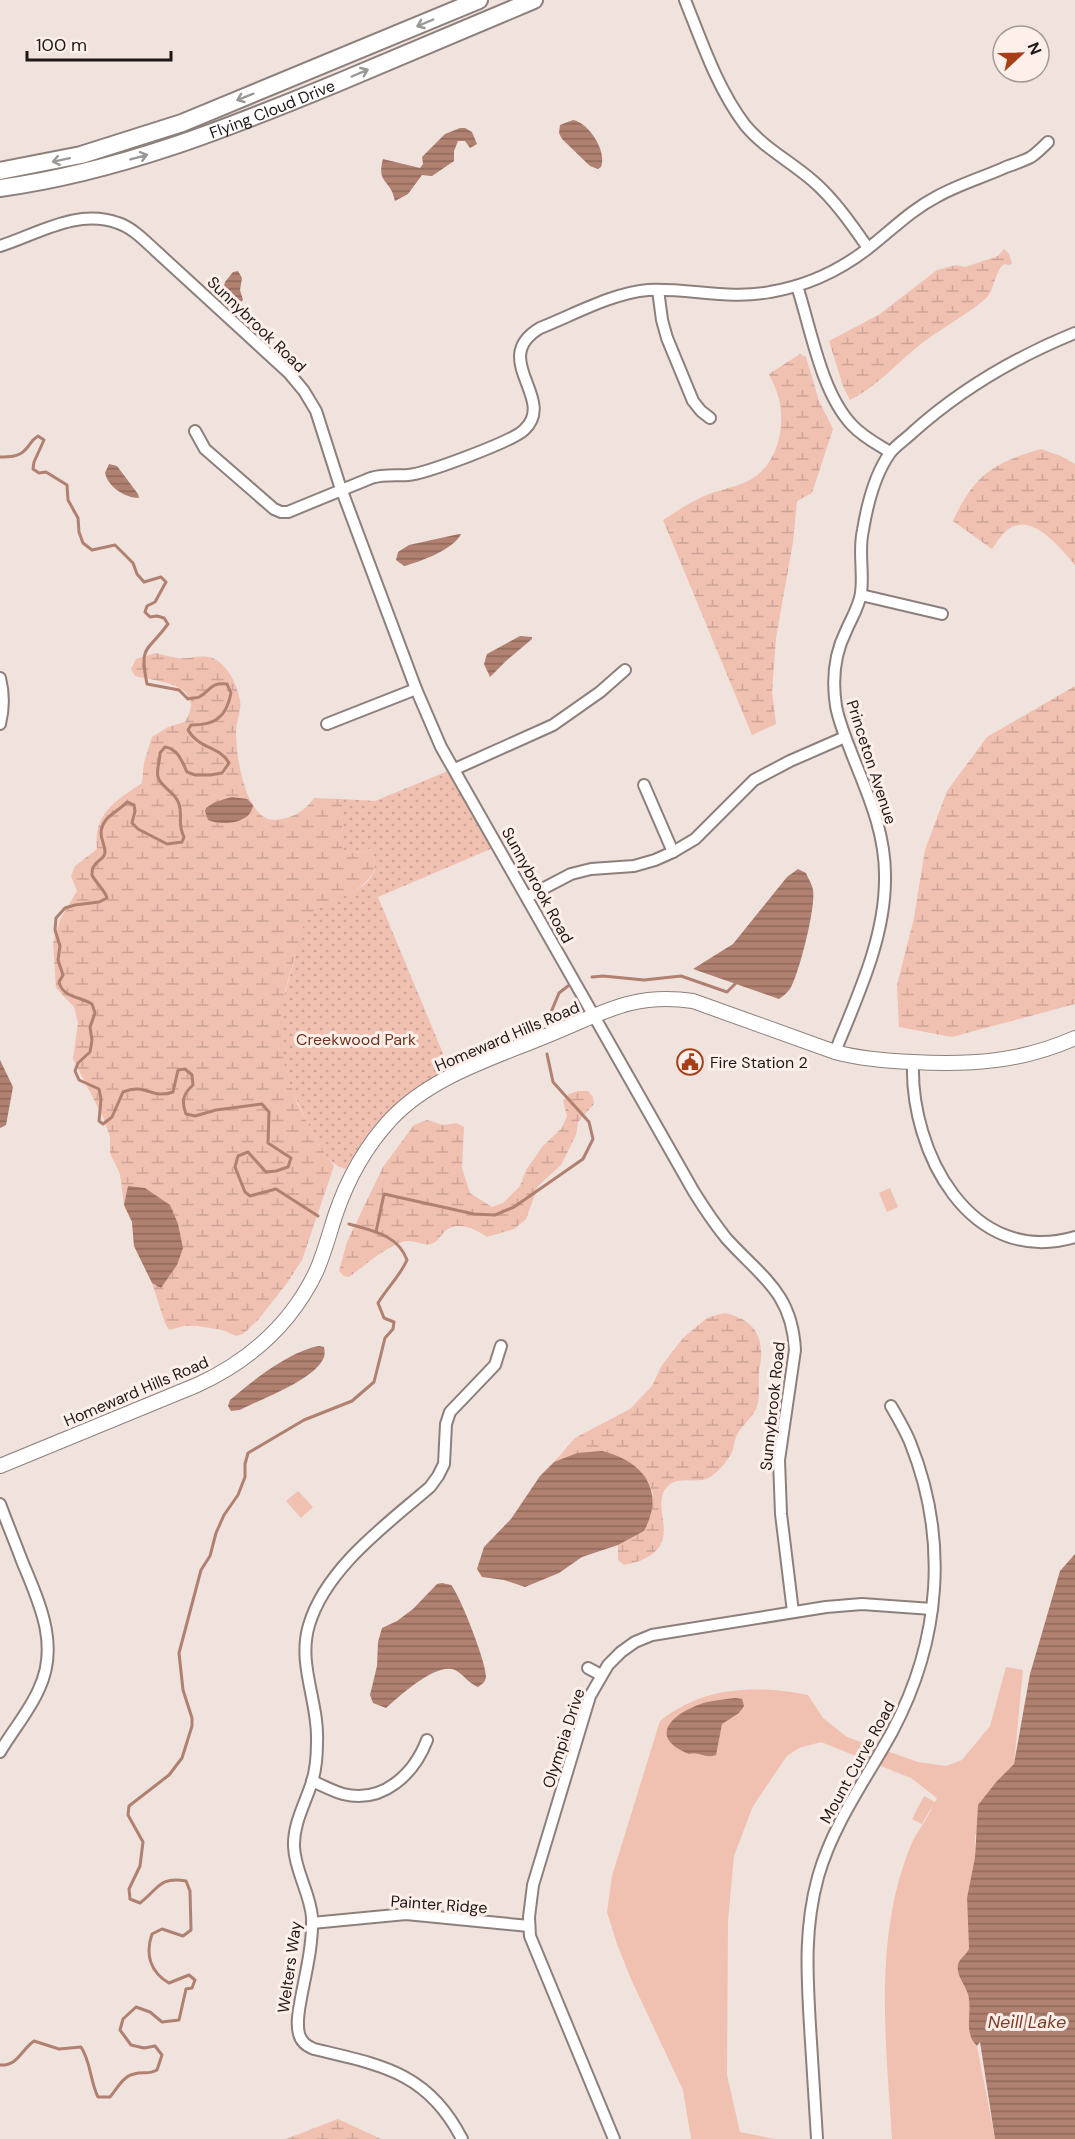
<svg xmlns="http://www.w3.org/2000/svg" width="1075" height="2139" font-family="'DM Sans',sans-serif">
	<defs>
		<pattern id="wetland-marsh" width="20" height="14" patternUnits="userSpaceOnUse" patternTransform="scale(1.5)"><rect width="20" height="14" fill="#f0c0b0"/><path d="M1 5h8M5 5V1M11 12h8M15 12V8" fill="none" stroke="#cda497"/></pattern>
		<pattern id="park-dots" width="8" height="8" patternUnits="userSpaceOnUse" patternTransform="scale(1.5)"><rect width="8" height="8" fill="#f0c0b0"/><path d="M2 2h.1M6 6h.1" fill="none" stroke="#cda497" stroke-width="1.8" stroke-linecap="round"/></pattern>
		<pattern id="water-rules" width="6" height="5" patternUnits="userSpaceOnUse" patternTransform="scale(1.5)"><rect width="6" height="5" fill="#b08070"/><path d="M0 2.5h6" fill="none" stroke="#8f685b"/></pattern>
	</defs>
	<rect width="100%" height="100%" fill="#f0e2dd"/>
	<g fill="#f0c0b0">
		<path d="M 890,1188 L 898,1207 L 887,1212 L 879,1193 Z"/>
		<path d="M 298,1491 L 313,1507 L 301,1518 L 286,1501 Z"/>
		<path d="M 1006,1667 L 1023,1670 L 1014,1764 L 997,1781 L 975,1836 L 975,1857 L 967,1898 L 969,1949 C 966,1955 960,1958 958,1964 C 955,1977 969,1988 969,2000 C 971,2016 964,2034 977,2046 L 995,2139 L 892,2139 C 886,2043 873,1937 911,1845 C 917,1831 928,1819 933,1805 L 922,1824 L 912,1819 L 924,1796 L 935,1802 L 937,1798 L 911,1778 L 821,1742 L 799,1748 L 787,1756 L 753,1806 L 734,1856 L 728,1921 L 727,2075 L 740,2132 L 775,2139 L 691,2139 L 683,2090 L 631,1979 L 617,1944 L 607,1912 L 612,1876 L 660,1721 C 704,1686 755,1685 808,1695 L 823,1718 L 847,1737 L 918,1762 L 946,1766 L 962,1760 L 990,1726 Z"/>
	</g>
	<g fill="url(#wetland-marsh)">
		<path d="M 1004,249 L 1009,254 L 1012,263 L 1010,265 L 1004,264 C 993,274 995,292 984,300 C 963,318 937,330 916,348 C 894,366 876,387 850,400 L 843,386 L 829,341 L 880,314 L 937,270 L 956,265 L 965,267 L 998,256 Z"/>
		<path d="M 800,354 L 806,357 L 819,401 L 833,429 L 812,493 L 797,501 L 793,542 L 776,638 L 772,692 L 776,724 L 752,735 L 663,520 C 674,513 686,505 698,499 C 714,490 733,489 750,480 C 776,466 785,431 780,404 C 779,394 773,383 769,374 Z"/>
		<path d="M 1041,449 L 1061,456 L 1075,464 L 1075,565 C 1060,548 1028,506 1003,534 C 999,538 996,544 992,549 L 953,521 C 975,474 993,463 1041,449 Z"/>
		<path d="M 156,653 C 163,655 171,657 178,658 C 193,660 205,652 218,661 C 231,671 237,686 240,700 C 242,711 236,721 236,732 C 236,755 245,822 276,820 C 293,818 304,812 314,798 L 342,799 L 342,849 C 353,856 360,853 371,848 C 372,854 375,861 375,866 C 373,887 323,910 306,920 L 285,991 L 285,1066 L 298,1105 L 320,1146 L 334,1166 L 302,1260 L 287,1283 L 258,1320 L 243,1334 L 236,1336 L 223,1330 L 197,1326 L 184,1326 L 169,1330 L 165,1323 L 152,1283 L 134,1246 L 132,1222 L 124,1205 L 120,1174 L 110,1153 L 110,1137 L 103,1117 L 73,1059 L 78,1023 L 74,1007 L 56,988 L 53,943 L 60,920 L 77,891 L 71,876 L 75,866 L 97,849 C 93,813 116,801 142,783 L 144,763 L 152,737 L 168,727 L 185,722 C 208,684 159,682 135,676 L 131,669 L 136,659 Z"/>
		<path d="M 1075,686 L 1075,1004 L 952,1037 L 899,1027 L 897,985 L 914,918 L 925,850 L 947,791 L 987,737 Z"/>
		<path d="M 578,1091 L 588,1091 L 593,1097 L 594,1104 L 578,1122 L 576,1135 L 561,1165 L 538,1186 L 526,1219 L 514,1229 L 487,1237 C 476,1229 457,1220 445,1231 C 441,1235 438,1242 431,1244 C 425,1246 416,1241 408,1241 C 391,1242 363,1267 349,1277 L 344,1276 L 339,1271 L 347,1242 L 383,1167 L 414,1125 L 427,1120 L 443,1125 L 457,1123 L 464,1127 L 462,1168 L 470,1193 L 492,1207 L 503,1203 L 520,1186 L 526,1170 L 543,1146 L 562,1128 L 567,1116 L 563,1101 L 569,1094 Z"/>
		<path d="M 724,1313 C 745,1317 761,1328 761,1352 C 762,1359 759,1367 759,1375 C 758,1387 761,1400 755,1411 C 750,1420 740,1427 736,1437 C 734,1441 734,1446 733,1450 C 730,1458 720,1470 713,1475 C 701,1486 681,1475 669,1485 C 647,1504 683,1538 646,1558 C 639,1562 631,1563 624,1565 L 618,1560 L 618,1545 L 644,1531 L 653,1493 L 648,1481 L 637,1467 L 577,1453 L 554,1462 L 575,1438 L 630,1409 L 652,1386 L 662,1365 L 684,1337 L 707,1318 Z"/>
		<path d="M 338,2119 L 381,2139 L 286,2139 Z"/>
	</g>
	<path fill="url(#park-dots)" d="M 448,771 L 493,848 L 378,897 L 449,1068 C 404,1093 370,1124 346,1169 C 327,1164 320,1146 311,1129 C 295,1099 280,1065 280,1029 C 280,1006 288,983 294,962 C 297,949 300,934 305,922 C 316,899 372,897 375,866 C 375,861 372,853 371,848 C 360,853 353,856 342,849 L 342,799 L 375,801 Z"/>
	<g fill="url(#water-rules)">
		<path d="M 573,120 C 589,123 607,151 601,167 L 598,169 L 590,166 L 562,139 L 559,133 L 560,125 Z"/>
		<path d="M 460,128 L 465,128 L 472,132 L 477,144 L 470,148 L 465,141 L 458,141 L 454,151 L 454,161 L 432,176 L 422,175 L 408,194 L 395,201 C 391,179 376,184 383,159 L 420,168 L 423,164 L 422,157 L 445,134 Z"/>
		<path d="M 238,271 L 242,278 L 240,290 L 243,300 L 240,303 L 230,298 L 223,290 L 225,282 L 233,272 Z"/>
		<path d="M 109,464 L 117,466 L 138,494 L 139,498 C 125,498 108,487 105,473 Z"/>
		<path d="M 459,534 L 461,534 C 454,549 420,562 404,566 L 396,560 L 398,552 L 409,545 Z"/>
		<path d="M 520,636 L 532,637 L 532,639 L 506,661 L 490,677 L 484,664 L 487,654 Z"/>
		<path d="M 232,797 L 247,799 L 253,805 C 251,824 222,826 208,820 L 205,811 L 206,808 L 215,802 Z"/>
		<path d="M 798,869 L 806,873 C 808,878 812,884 813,890 C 816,907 799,974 790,989 C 787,993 783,996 779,999 L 693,969 L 733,944 L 787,877 Z"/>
		<path d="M 0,1060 L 13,1087 L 6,1125 L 0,1128 Z"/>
		<path d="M 128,1186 L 145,1188 L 170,1205 L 178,1224 L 183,1248 L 177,1265 L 161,1288 L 152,1283 L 134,1246 L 132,1222 L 124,1205 Z"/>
		<path d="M 319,1346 L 324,1347 C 325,1352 325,1357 322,1361 C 309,1382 263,1398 240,1410 L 231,1411 L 228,1406 L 230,1400 C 252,1381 290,1351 319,1346 Z"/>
		<path d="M 602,1451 C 643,1461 666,1490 644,1531 L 618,1545 L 582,1557 L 559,1573 L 525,1587 L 504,1580 L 482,1577 L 477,1569 L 484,1547 L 511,1519 L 540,1476 L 554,1462 L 577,1453 Z"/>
		<path d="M 1075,1554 L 1075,2139 L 995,2139 L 980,2042 L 977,2046 C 964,2034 971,2016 969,2000 C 969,1988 955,1977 958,1964 C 960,1958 966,1955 969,1949 L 967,1898 L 975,1857 L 978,1805 L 997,1781 L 1014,1764 L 1030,1674 L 1060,1571 Z"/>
		<path d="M 442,1583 L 451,1585 C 460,1595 486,1662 486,1676 C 486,1682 482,1684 478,1687 C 468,1683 463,1674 455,1670 C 436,1662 400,1696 386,1708 L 373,1703 L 370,1695 L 377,1666 L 378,1642 L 382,1628 L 397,1621 L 413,1609 L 437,1584 Z"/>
		<path d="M 736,1698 L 742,1699 L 744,1706 L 739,1713 L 722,1724 L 716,1755 C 706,1759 698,1751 689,1754 C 643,1735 678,1710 707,1702 C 717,1700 726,1699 736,1698 Z"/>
	</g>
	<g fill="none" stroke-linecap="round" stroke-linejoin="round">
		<g stroke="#b08070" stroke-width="3">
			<path d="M 0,457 C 8,457 18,457 24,451 C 30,446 30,441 38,436 L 44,440 L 34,462 L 33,469 L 39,473 L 46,472 L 67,485 L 68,500 L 78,518 L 79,532 L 83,543 L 92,550 L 115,545 L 133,563 L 137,574 L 144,582 L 161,577 L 166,582 L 155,602 L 147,606 L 145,612 L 150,617 L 157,616 L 164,618 L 168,624 C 147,653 139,644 147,684 L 179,690 L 188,699 C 189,698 198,698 199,697 C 211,691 209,682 227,684 L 231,693 C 226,718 215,725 191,725 L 188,730 C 199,749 221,747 229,763 L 222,773 L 210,775 L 195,775 L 187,772 C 182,761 178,749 165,747 L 160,753 C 160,761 156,770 158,777 C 161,788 176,792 179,804 C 183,817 177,823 184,837 L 182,842 L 167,844 L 138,829 L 132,823 L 135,811 L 134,805 L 127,802 C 117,813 102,816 101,833 C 101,840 105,845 105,852 C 105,859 97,860 94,866 C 92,868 92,872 92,875 C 96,883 106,892 107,898 L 99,902 L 75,905 L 65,908 L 56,918 L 55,930 L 60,946 L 58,960 L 63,975 L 59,982 C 63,998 79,996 92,1004 L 95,1013 L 90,1027 L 92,1040 L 90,1052 L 78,1063 L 75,1071 L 79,1080 L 99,1089 L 101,1099 L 99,1121 L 103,1124 L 112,1117 L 123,1092 C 146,1082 151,1100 173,1092 L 178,1070 L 185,1069 L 192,1075 L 193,1085 C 183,1094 181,1101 186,1114 L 195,1116 L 216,1110 L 262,1104 L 269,1112 L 268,1143 L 291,1158 L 288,1167 L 276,1171 L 266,1172 L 248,1152 L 238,1156 L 235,1167 L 245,1192 L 250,1196 L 276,1189 L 318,1216"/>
			<path d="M 592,977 L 603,976 L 644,980 L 681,976 L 727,992 L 738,981"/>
			<path d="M 549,1017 L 559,993 L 568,986"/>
			<path d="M 376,1232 L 384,1194 L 474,1214 L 495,1215 L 514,1207 L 583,1159 L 593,1139 L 589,1122 L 553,1082 L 547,1054"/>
			<path d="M 0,2065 C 18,2066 21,2050 34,2041 L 59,2049 L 81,2047 C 91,2062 90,2081 98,2097 L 110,2097 C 117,2089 123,2076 134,2074 C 143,2071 148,2075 157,2070 L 162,2055 L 155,2046 L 144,2048 L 131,2045 L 120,2030 L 123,2019 L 136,2007 L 150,2012 L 162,2022 L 179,2020 L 186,1989 L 192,1988 L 195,1980 L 189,1975 L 169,1983 C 150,1972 145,1954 152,1934 L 162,1929 L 183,1936 L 191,1930 L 190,1891 L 186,1881 C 160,1876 158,1889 140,1903 L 130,1899 L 129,1889 L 140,1866 L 143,1842 L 128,1815 L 129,1806 L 169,1775 L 182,1758 L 192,1726 L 192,1718 L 183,1690 L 179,1653 L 201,1570 L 210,1556 L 216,1533 L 224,1515 L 238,1495 L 245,1477 L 245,1464 L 248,1453 L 304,1420 L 352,1401 L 374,1382 L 385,1338 L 393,1329 L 394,1322 L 384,1318 L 378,1303 C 387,1288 400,1276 407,1260 C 398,1235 373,1231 349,1224"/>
		</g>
		<g stroke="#8d807c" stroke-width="14">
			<g id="minor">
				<path d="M 685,0 C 702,42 717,88 745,125 C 764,148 790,161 813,181 C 834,199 852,225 868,248"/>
				<path d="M 0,246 C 38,234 77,208 118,223 C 133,228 145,241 156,251 L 289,373 L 304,391 L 316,411 L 339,483 L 416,689 L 441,747 L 694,1192 C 704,1208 714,1223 726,1238 C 761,1277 792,1292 795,1350 L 779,1460 L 781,1514 L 793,1612"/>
				<path d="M 797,286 C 811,329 821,392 852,425 C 863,437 877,444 890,452"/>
				<path d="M 658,290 L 662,320 L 667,338 L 693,401 L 701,411 L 710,418"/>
				<path d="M 195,431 L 205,449 L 274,509 L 281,512 L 288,512 L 371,478 C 384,474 395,476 408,475 C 425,474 513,441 524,430 C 558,399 488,359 540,328 C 573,315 612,293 648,290 C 689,288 729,300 770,292 C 806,286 837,272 866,250 C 891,231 909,211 938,196 C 960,184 984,177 1006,167 C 1014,164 1024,161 1031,157 C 1037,153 1043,147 1048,142"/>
				<path d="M 861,595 L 942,614"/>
				<path d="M 0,678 C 4,694 4,708 0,724"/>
				<path d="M 327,724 L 416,689"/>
				<path d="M 455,769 L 553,725 L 600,692 L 625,670"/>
				<path d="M 644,785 L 673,852"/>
				<path d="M 527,897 L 571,874 L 591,869 L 634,866 L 655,860 L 673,852 L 695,839 L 754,780 L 790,761 L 845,737"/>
				<path d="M 835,1052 C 857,997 885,939 885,879 C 886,835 869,797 853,757 C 847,741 839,723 836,706 C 832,680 834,655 846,631 C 851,619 859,607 861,593 C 864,572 858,551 863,530 C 867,506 875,474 890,453 C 896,445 906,439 913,432 C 961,389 1016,357 1075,333"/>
				<path d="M 913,1063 C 910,1151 970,1268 1075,1237"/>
				<path d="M 0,1504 C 7,1523 15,1542 22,1561 C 39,1602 60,1645 39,1689 C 29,1712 12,1731 0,1752"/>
				<path d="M 588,1668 L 601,1675"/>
				<path d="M 312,1781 C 322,1785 332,1791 343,1794 C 383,1804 414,1774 427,1740"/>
				<path d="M 312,1923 L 406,1914 L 529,1926"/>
				<path d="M 462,2139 C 428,2072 381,2065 314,2049 C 306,2046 301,2042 299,2034 C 296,2022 299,2010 301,1998 C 306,1972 313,1944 312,1917 C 310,1893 295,1871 294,1847 C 293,1824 305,1804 312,1782 C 316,1769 317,1755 317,1742 C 319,1702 297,1665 309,1625 C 326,1568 386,1525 430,1487 L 438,1476 L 444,1464 L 446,1424 L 450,1412 L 495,1365 L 501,1346"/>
				<path d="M 614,2139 L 530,1936 L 529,1917 L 533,1885 L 590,1696 L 608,1665 L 621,1652 L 635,1642 L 652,1635 L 826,1607 L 862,1604 L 932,1609"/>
				<path d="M 817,2139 C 815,2101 812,2063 810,2026 C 807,1974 804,1928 818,1877 C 833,1824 866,1779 892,1732 C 941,1640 949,1539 910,1442 C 905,1430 898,1418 891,1406"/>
			</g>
		</g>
		<g stroke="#8d807c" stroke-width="16">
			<path id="tertiary" d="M 0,1466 L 197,1385 C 249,1361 291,1324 316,1272 C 324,1254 329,1235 335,1216 C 347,1180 365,1147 391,1119 C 432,1076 493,1058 546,1036 C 601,1014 632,992 693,1001 L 835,1052 C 861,1059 886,1061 913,1062 C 971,1065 1021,1062 1075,1038"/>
		</g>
		<g stroke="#8d807c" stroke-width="20">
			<g id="primary">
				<path d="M 0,171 L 81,155 L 182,123 L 479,0"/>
				<path id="s1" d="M 0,188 C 118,172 228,128 337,83 C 403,55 469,28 534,0"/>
			</g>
		</g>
		<use href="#minor" stroke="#fff" stroke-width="10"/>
		<use href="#tertiary" stroke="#fff" stroke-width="14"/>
		<use href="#primary" stroke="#fff" stroke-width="16"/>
	</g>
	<defs><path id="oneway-shaft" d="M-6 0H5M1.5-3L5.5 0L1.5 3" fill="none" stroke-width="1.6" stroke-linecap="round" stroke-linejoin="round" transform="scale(1.5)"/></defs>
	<g stroke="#9a9897">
		<use href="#oneway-shaft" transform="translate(425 23) rotate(157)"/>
		<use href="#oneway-shaft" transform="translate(360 73) rotate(-23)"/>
		<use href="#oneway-shaft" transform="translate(245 97) rotate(158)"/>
		<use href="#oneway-shaft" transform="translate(139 157) rotate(-15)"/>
		<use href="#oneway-shaft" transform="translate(61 160) rotate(168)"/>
	</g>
	<defs>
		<g id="civic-ring" transform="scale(1.35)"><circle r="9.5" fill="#feefea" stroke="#a63f18" stroke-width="1.5"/><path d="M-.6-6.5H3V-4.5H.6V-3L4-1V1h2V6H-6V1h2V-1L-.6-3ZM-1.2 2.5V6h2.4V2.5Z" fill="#a63f18"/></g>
	</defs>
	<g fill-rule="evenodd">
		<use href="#civic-ring" x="690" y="1062"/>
	</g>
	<g text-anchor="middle" stroke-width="6" stroke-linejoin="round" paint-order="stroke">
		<g font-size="16" fill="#1e1917" stroke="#feefea">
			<text dy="6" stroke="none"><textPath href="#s1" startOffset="284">Flying Cloud Drive</textPath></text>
			<text transform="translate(257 324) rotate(44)" y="6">Sunnybrook Road</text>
			<text transform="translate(872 762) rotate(72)" y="6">Princeton Avenue</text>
			<text transform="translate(538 885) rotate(61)" y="6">Sunnybrook Road</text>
			<text transform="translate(507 1036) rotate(-23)" y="6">Homeward Hills Road</text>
			<text transform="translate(136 1391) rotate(-23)" y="6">Homeward Hills Road</text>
			<text transform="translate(772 1406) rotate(-84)" y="6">Sunnybrook Road</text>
			<text transform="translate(563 1738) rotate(-72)" y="6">Olympia Drive</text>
			<text transform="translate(857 1762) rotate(-61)" y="6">Mount Curve Road</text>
			<text transform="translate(439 1904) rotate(4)" y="6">Painter Ridge</text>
			<text transform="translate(289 1967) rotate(-82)" y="6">Welters Way</text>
		</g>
		<g font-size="16" fill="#71321d" stroke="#feefea">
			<text x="356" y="1045">Creekwood Park</text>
		</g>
		<g font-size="16" fill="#1e1917" stroke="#feefea" text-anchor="start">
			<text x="710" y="1068">Fire Station 2</text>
		</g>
		<g font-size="18" font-style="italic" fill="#7c3c26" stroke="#feefea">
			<text x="1027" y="2028">Neill Lake</text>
		</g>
	</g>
	<g transform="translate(1021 54) rotate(68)"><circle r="28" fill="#feefea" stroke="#a49996" stroke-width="1.5"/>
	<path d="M0-4.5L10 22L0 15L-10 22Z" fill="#a63f18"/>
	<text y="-9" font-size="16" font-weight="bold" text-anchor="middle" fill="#1e1917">N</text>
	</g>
	<path d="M27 51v9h144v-9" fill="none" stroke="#1e1917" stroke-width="3"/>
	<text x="36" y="51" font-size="18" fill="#1e1917" stroke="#feefea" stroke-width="4.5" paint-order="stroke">100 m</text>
</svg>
